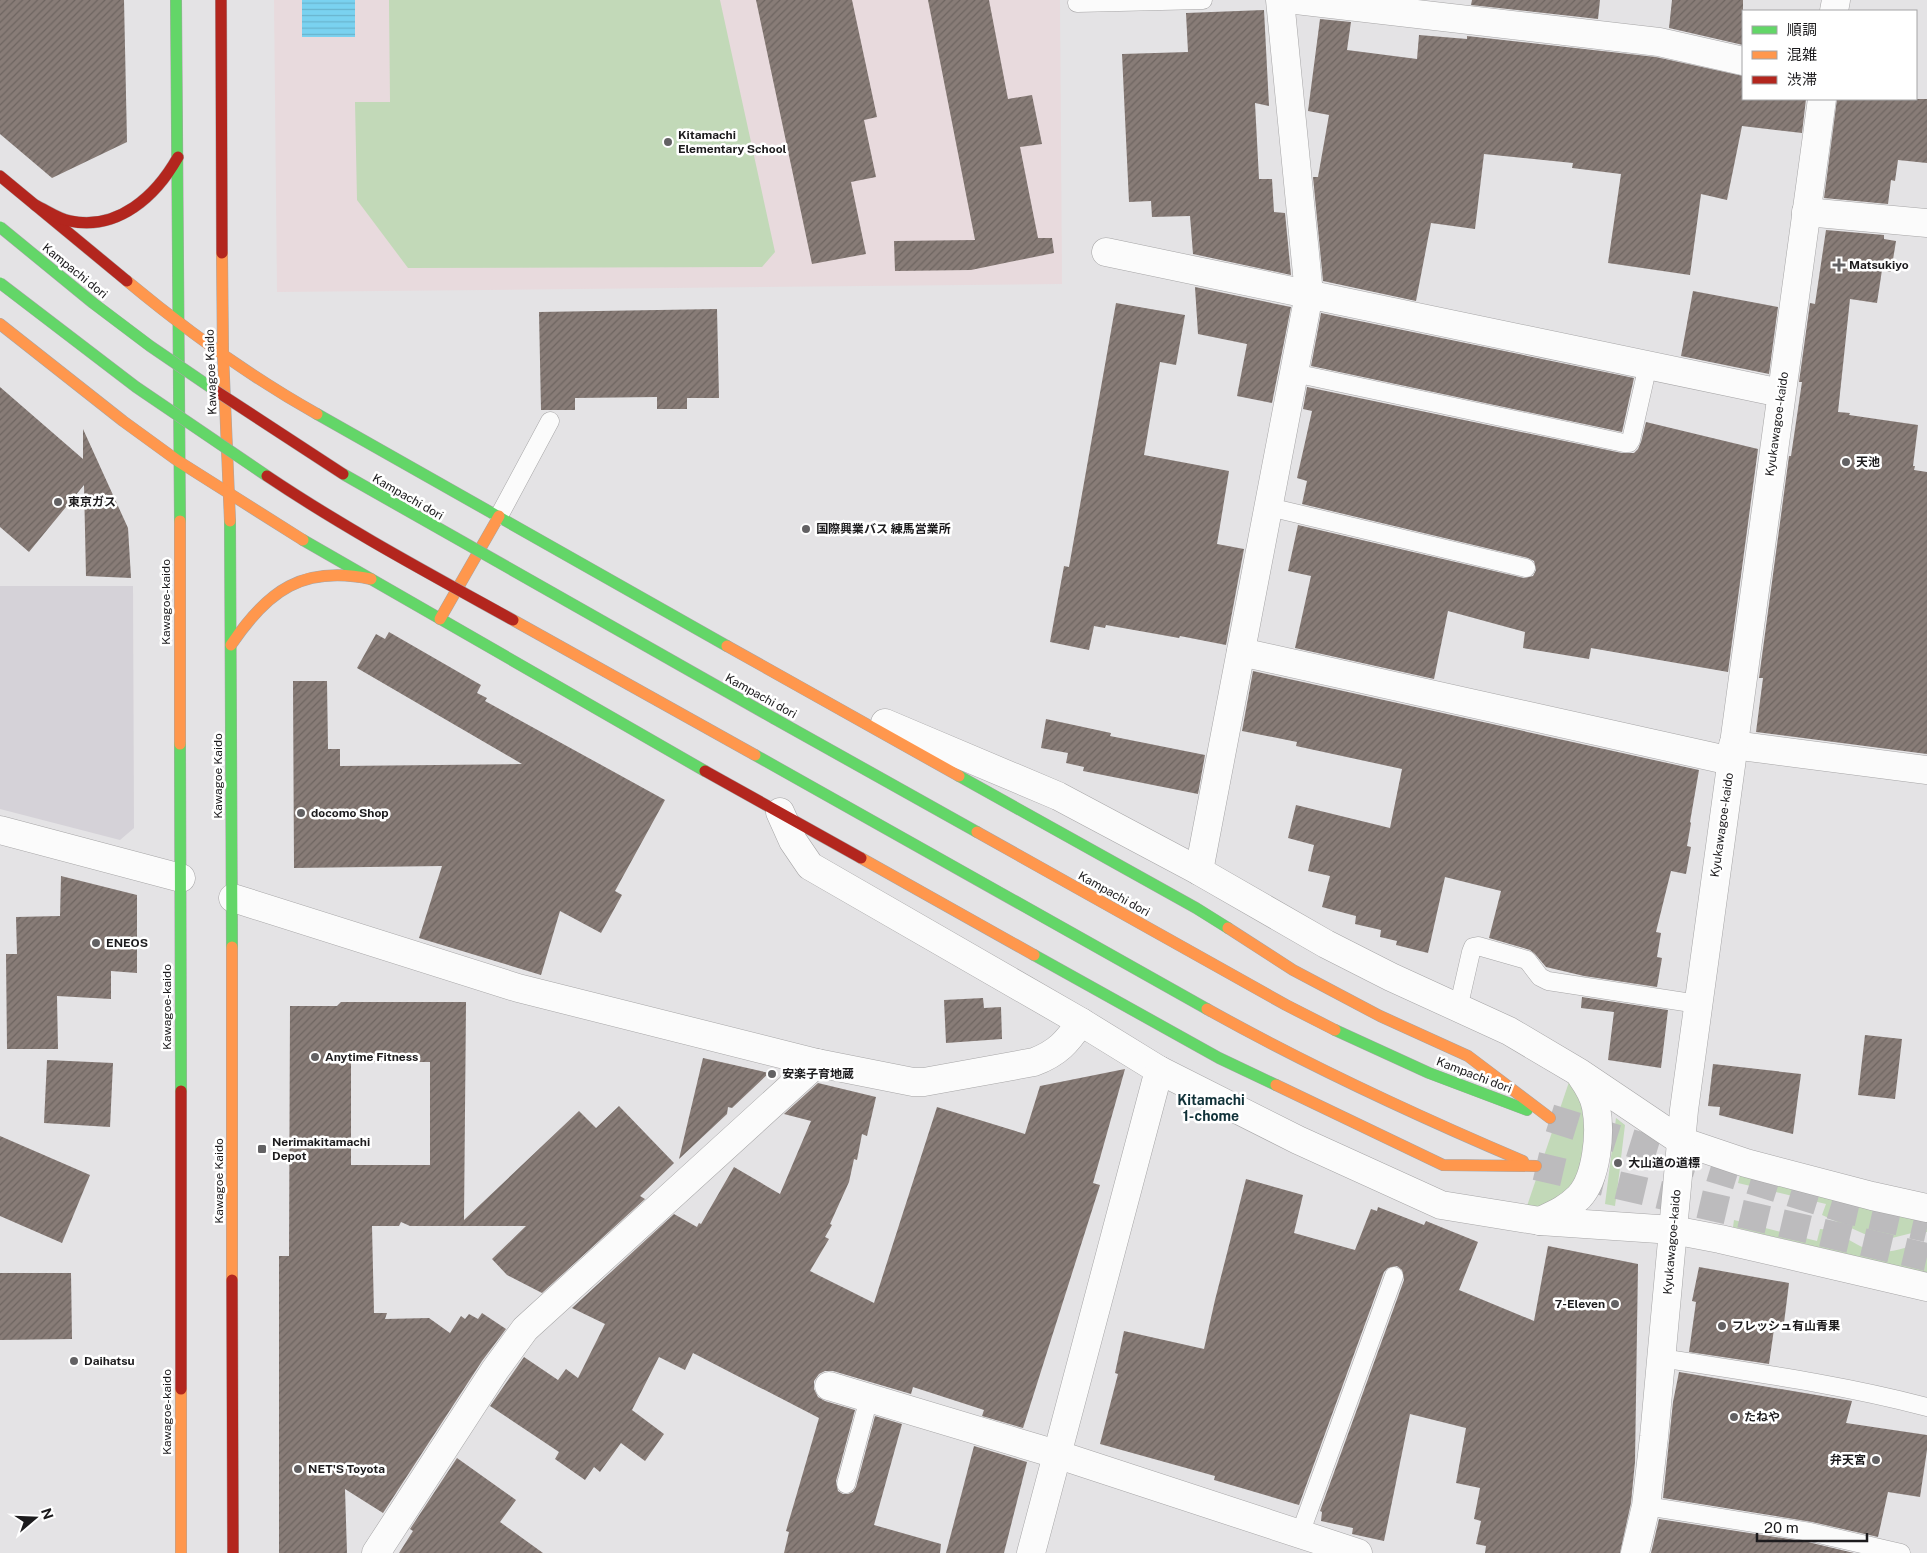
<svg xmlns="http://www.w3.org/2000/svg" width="1927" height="1553" font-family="'Public Sans','Noto Sans JP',sans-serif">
	<defs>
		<pattern id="water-rules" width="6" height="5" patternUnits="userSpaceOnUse" patternTransform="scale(1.25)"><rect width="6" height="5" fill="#7ad2f0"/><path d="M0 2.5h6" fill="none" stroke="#69b4cd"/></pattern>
		<pattern id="building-hatch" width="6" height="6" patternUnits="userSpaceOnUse" patternTransform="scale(1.25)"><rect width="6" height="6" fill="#887c77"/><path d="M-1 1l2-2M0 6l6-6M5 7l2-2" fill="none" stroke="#6e6561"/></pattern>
	</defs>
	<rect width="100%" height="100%" fill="#e4e3e5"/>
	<path fill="#d5d2d8" d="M 0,586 L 133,586 L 134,828 L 120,840 L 0,809 Z"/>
	<path fill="#e8dadd" d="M 274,0 L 1060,0 L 1062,284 L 277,292 Z"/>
	<g fill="#c2d9b8">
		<path d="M 389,0 L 720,0 L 775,252 L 762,267 L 408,268 L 357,200 L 355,102 L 390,102 Z"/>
		<path d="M 1569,1082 L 1578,1089 L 1587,1107 L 1582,1167 L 1572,1186 L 1560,1197 L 1545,1206 L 1527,1206 Z"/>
		<path d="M 1616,1118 L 1625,1125 L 1621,1158 L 1615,1158 L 1614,1168 L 1620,1168 L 1615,1206 L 1605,1204 Z"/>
		<path d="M 1740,1175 L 1927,1219 L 1927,1232 L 1916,1232 L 1880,1241 L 1822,1215 L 1826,1204 L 1738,1183 Z"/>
		<path d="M 1734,1220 L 1817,1241 L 1820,1229 C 1841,1230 1854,1247 1874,1251 C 1892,1255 1909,1244 1927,1244 L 1927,1273 L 1733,1227 Z"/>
	</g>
	<rect fill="url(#water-rules)" x="302" y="0" width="53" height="37"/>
	<g fill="url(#building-hatch)" fill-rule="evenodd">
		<path d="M 0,0 L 124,0 L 127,142 L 52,178 L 0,134 Z"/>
		<path d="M 756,0 L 852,0 L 877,117 L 864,120 L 876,177 L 851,182 L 866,254 L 812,264 Z"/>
		<path d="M 928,0 L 989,0 L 1008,99 L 1032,95 L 1042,144 L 1020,147 L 1038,238 L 1052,238 L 1054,253 L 971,270 L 895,271 L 894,241 L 975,240 Z"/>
		<path d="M 1472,0 L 1600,0 L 1598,19 L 1471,5 Z"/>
		<path d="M 1672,0 L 1743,0 L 1743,45 L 1669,28 Z"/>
		<path d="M 1264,10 L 1269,106 L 1255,103 L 1259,179 L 1272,179 L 1274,212 L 1285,213 L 1291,275 L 1193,254 L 1190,216 L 1152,217 L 1151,201 L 1129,202 L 1122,54 L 1188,52 L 1186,13 Z"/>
		<path d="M 1320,19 L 1351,22 L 1347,50 L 1417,59 L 1419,35 L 1467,39 L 1467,36 L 1656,57 L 1743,76 L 1743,99 L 1806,99 L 1802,133 L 1742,126 L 1727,200 L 1701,194 L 1690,275 L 1608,263 L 1621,174 L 1572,168 L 1573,163 L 1484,154 L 1475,229 L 1431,223 L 1416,301 L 1323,281 L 1313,177 L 1318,177 L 1329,115 L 1308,111 Z"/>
		<path d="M 1837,99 L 1927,99 L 1927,163 L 1898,160 L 1895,181 L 1891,180 L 1888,204 L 1824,198 Z"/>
		<path d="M 1826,230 L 1884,235 L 1884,239 L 1896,241 L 1891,272 L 1882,270 L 1877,303 L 1850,299 L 1838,412 L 1850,413 L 1849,415 L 1918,425 L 1913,466 L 1915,466 L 1914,470 L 1927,472 L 1927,754 L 1756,732 L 1763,678 L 1759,678 L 1789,456 L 1791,456 L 1802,382 L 1799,382 L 1810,303 L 1815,304 Z"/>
		<path d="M 1195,287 L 1291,307 L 1272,403 L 1237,396 L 1247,344 L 1198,334 Z"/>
		<path d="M 1693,291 L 1778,307 L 1769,374 L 1681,356 Z"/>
		<path d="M 1116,303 L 1185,315 L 1176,365 L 1160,362 L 1144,455 L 1229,471 L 1217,544 L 1244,549 L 1226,645 L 1180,636 L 1179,638 L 1106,625 L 1105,628 L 1094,626 L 1089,650 L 1050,642 L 1064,566 L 1069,567 Z"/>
		<path d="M 717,309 L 719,398 L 687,398 L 687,409 L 657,409 L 657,397 L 575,398 L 575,410 L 541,410 L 539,312 Z"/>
		<path d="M 1321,313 L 1634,378 L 1622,432 L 1311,366 Z"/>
		<path d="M 0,387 L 83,459 L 83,429 L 128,528 L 131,578 L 86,576 L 84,485 L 29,552 L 0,527 Z"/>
		<path d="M 1307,387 L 1622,453 L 1634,453 L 1638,449 L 1641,442 L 1646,422 L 1758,449 L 1728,672 L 1591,648 L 1589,659 L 1523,648 L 1525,632 L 1448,611 L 1434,679 L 1295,648 L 1311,576 L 1288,571 L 1298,525 L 1524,578 L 1533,576 L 1536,570 L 1534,561 L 1528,558 L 1302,504 L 1307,481 L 1297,478 L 1312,411 L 1303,409 Z"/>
		<path d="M 389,632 L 481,685 L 477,693 L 487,698 L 485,701 L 665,800 L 615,891 L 622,895 L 601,933 L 560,911 L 541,975 L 419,938 L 442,866 L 294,868 L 293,681 L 327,681 L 328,749 L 340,749 L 340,766 L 522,764 L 357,668 L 376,634 L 385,639 Z"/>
		<path d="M 1253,671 L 1699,770 L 1690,822 L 1691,823 L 1687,846 L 1691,847 L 1686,874 L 1671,871 L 1656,932 L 1661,933 L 1657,957 L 1662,958 L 1657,987 L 1584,976 L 1546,967 L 1535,954 L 1530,950 L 1489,938 L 1501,891 L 1445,877 L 1428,953 L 1396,945 L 1397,941 L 1380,937 L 1381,930 L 1355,924 L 1356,916 L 1322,907 L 1330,876 L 1308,871 L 1314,845 L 1288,838 L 1296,805 L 1390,828 L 1402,769 L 1296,746 L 1297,742 L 1242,731 Z"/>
		<path d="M 1046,719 L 1111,733 L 1110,736 L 1205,755 L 1198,794 L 1083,771 L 1084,767 L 1066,763 L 1068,753 L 1041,748 Z"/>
		<path d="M 61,876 L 137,895 L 137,973 L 111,971 L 111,999 L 57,996 L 58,1049 L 7,1049 L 6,954 L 17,954 L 16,917 L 60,916 Z"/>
		<path d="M 1582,997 L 1668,1010 L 1661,1068 L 1608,1060 L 1614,1012 L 1581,1008 Z"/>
		<path d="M 983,998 L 984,1008 L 1001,1007 L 1002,1039 L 946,1043 L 944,1000 Z"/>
		<path d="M 341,1002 L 466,1002 L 464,1220 L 579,1111 L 596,1128 L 619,1106 L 674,1163 L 640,1196 L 645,1199 L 542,1293 L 507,1275 L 492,1259 L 526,1226 L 410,1226 L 401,1222 L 399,1226 L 372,1226 L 374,1313 L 387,1313 L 385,1319 L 429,1318 L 450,1333 L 461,1316 L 465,1319 L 469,1314 L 478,1319 L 482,1313 L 506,1329 L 482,1361 L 383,1513 L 345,1489 L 347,1553 L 279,1553 L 279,1256 L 289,1256 L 290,1006 L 337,1006 ZM 351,1062 L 430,1062 L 430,1165 L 351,1165 Z"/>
		<path d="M 1865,1035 L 1902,1039 L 1895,1099 L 1858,1095 Z"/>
		<path d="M 703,1058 L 769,1073 L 732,1108 L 728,1107 L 727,1114 L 679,1159 Z"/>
		<path d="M 47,1060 L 113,1063 L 110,1127 L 44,1123 Z"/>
		<path d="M 1713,1064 L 1801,1074 L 1793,1134 L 1719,1115 L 1720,1107 L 1708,1106 Z"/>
		<path d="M 1125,1069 L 1093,1183 L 1100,1185 L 1023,1428 L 982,1416 L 984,1410 L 913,1387 L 911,1394 L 833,1371 L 825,1371 L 819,1374 L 814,1381 L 814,1389 L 818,1397 L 825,1401 L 855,1410 L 836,1481 L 838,1491 L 843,1494 L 848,1494 L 853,1492 L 856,1487 L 875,1416 L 902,1424 L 874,1525 L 941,1544 L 940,1553 L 784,1553 L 789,1532 L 786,1531 L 819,1418 L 693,1353 L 685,1370 L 659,1357 L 632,1410 L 664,1434 L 645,1461 L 621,1443 L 600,1472 L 594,1467 L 585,1480 L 555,1459 L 559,1452 L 490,1406 L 524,1357 L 558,1380 L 566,1369 L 578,1378 L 605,1324 L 572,1308 L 674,1214 L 697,1227 L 699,1223 L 701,1224 L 734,1167 L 780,1194 L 811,1121 L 784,1114 L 818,1083 L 876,1097 L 867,1136 L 862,1134 L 857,1160 L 854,1159 L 849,1182 L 830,1224 L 832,1225 L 825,1237 L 829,1239 L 810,1271 L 874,1303 L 937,1107 L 1025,1134 L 1040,1086 Z"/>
		<path d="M 0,1136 L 90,1175 L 62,1243 L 0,1216 Z"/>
		<path d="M 1246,1179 L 1303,1195 L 1294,1233 L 1355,1250 L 1371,1209 L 1377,1211 L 1378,1207 L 1424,1225 L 1426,1221 L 1478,1242 L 1459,1290 L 1534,1321 L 1548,1246 L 1638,1264 L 1635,1462 L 1631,1503 L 1620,1553 L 1485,1553 L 1486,1546 L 1476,1544 L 1481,1521 L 1474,1519 L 1480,1488 L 1456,1483 L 1466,1428 L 1410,1414 L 1384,1541 L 1352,1534 L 1353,1528 L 1321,1521 L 1322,1512 L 1320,1511 L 1404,1280 L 1402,1270 L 1397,1266 L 1388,1268 L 1384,1272 L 1299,1505 L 1214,1480 L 1215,1476 L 1100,1444 L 1118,1374 L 1115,1373 L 1124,1331 L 1204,1349 L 1215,1300 Z"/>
		<path d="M 1699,1267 L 1789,1283 L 1784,1323 L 1775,1322 L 1769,1364 L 1689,1352 L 1696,1302 L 1692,1301 Z"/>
		<path d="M 0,1273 L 71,1273 L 72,1339 L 0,1340 Z"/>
		<path d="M 1679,1372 L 1852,1401 L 1846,1423 L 1927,1435 L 1927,1450 L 1920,1497 L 1888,1492 L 1878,1537 L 1812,1522 L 1663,1498 L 1673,1402 Z"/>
		<path d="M 974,1446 L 1027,1462 L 1004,1553 L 946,1553 Z"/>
		<path d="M 457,1458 L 516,1500 L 500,1522 L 543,1553 L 399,1553 L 413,1531 L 410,1529 Z"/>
		<path d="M 1659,1519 L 1808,1542 L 1854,1553 L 1651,1553 Z"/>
	</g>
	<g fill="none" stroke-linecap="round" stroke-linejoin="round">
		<g stroke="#bcbbbd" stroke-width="28" stroke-dasharray="28 14" stroke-linecap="butt">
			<path d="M 1550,1118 L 1847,1210 L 1927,1228"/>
			<path d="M 1536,1166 L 1927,1257"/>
		</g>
		<g stroke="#a6a5a6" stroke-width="19">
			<g id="lane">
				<path d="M 1077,3 L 1203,0"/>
				<path d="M 1294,373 L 1624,443 L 1629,443 L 1631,440 L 1648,365"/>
				<path d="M 1269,507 L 1526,568"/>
				<path d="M 499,516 L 550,421"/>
				<path d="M 1458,1009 L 1471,952 L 1473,947 L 1478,946 L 1527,960 L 1540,977 L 1548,981 L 1698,1004"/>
				<path d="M 1661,1358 C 1750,1372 1840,1384 1927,1407"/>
				<path d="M 846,1484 L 869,1398"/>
				<path d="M 1646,1506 L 1810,1532 L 1901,1553"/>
				<path d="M 1300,1534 L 1394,1276"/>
			</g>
		</g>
		<g stroke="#a6a5a6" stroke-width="29">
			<g id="street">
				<path d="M 1296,0 L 1659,42 L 1743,61"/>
				<path d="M 1834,11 L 1836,0"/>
				<path d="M 1806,212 L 1927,223"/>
				<path d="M 1106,252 L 1781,393"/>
				<path d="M 1241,652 L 1731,761"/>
				<path d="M 885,723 L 1058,796 L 1199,871 L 1326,944 L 1391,977 L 1509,1031 L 1580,1073 L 1681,1141 L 1746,1163 L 1872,1196 L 1927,1208"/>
				<path d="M 1733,745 L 1927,770"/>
				<path d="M 780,812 L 793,841 L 810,866 L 1081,1022 L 1159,1070 L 1298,1140 L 1441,1205 L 1540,1221 L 1673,1230 L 1720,1239 L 1927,1287"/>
				<path d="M 0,830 L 181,878"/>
				<path d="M 1199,871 L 1309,294 L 1280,0"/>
				<path d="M 233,898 L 518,988 L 817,1063 L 913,1082 L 924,1082 L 1034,1062 C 1058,1053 1067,1042 1081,1022"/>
				<path d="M 1540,1221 C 1555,1214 1567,1209 1579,1197 C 1597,1178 1601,1132 1596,1107 C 1594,1095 1588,1086 1581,1076"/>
				<path d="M 829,1386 L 1056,1454 L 1358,1553"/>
				<path d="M 376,1553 L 495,1370 L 525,1329 L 817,1063"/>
				<path d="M 1031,1553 L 1159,1070"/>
				<path d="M 1635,1553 L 1646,1506 L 1654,1437 L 1684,1110 L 1822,99"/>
			</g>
		</g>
		<g stroke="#a6a5a6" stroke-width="12">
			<g id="fast">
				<path d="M 176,0 L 180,521"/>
				<path d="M 317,414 L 727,646"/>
				<path d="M 230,521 L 232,947"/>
				<path d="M 303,540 L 705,771"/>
				<path d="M 775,719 L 977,832"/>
				<path d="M 180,744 L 181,1091"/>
				<path d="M 755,755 L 1207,1009"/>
				<path d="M 959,776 L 1196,908 L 1228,928"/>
				<path d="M 1034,955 L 1219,1058 L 1276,1085"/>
				<path d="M 1335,1030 L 1429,1073 L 1527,1110"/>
			</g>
		</g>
		<g stroke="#a6a5a6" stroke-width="12">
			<g id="slow">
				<path d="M 222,253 L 223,354 L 230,521"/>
				<path d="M 127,281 C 186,330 249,376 317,414"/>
				<path d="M 0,324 L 123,421 L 178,461 L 303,540"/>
				<path d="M 180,521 L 180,744"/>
				<path d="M 440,619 L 499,516"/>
				<path d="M 231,645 C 268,590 303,565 371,579"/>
				<path d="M 727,646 L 959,776"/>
				<path d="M 977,832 L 1286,1005 L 1335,1030"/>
				<path d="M 861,858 L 1034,955"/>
				<path d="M 1228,928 L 1293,970 L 1380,1016 L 1468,1056 L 1550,1118"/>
				<path d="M 232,947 L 232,1280"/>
				<path d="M 1207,1009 C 1309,1066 1415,1115 1523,1161"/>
				<path d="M 1276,1085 L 1443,1165 L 1536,1166"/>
				<path d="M 181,1389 L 181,1553"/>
			</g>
		</g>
		<g stroke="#a6a5a6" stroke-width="12">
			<g id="jam">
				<path d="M 221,0 L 222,253"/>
				<path d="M 0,176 L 127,281"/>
				<path d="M 35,205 C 46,210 58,219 70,221 C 118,231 156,196 178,157"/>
				<path d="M 705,771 L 861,858"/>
				<path d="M 181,1091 L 181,1389"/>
				<path d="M 232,1280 L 233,1553"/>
			</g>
		</g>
		<use href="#lane" stroke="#fbfbfb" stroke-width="18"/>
		<use href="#street" stroke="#fbfbfb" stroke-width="28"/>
		<use href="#fast" stroke="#63d668" stroke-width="11"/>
		<use href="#slow" stroke="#ff974d" stroke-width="11"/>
		<use href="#jam" stroke="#b3261e" stroke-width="11"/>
		<g stroke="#a6a5a6" stroke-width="12" stroke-linecap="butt">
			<g id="fast-bridge">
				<path d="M 0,227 L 93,303 L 150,346 L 216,391"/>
				<path d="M 0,283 L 136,387 L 267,476"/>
				<path d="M 343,474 L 775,719"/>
			</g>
		</g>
		<g stroke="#a6a5a6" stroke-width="12" stroke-linecap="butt">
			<path id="slow-bridge" d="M 513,620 L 755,755"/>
		</g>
		<g stroke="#a6a5a6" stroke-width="12" stroke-linecap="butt">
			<g id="jam-bridge">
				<path d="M 216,391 L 343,474"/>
				<path d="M 267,476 C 346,529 430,574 513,620"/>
			</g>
		</g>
		<use href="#fast-bridge" stroke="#63d668" stroke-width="11"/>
		<use href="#slow-bridge" stroke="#ff974d" stroke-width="11"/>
		<use href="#jam-bridge" stroke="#b3261e" stroke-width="11"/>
	</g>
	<g fill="#626163" stroke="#fff" stroke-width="2">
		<circle cx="668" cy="142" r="5"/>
		<path d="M1836.5 257.5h5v5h5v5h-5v5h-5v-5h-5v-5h5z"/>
		<circle cx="1846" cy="462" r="5"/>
		<circle cx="58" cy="502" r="5"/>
		<circle cx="806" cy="529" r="5"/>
		<circle cx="301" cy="813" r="5"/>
		<circle cx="96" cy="943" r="5"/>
		<circle cx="315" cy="1057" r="5"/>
		<circle cx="772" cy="1074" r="5"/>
		<rect x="257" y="1144" width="10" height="10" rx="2.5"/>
		<circle cx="1618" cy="1163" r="5"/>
		<circle cx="1615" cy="1304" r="5"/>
		<circle cx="1722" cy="1326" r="5"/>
		<circle cx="74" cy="1361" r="5"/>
		<circle cx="1734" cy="1417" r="5"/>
		<circle cx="1876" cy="1460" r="5"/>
		<circle cx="298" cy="1469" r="5"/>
	</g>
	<g text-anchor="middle" stroke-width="5" stroke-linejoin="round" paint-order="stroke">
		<g font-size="12" font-weight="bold" fill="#1c1b1d" stroke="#fff" text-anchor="start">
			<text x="678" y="139">Kitamachi<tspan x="678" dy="14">Elementary School</tspan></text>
			<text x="1849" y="269">Matsukiyo</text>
			<text x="1856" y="466">天池</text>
			<text x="68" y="506">東京ガス</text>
			<text x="816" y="533">国際興業バス 練馬営業所</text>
			<text x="311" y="817">docomo Shop</text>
			<text x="106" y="947">ENEOS</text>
			<text x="325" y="1061">Anytime Fitness</text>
			<text x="782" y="1078">安楽子育地蔵</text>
			<text x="272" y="1146">Nerimakitamachi<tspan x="272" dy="14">Depot</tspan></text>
			<text x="1628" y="1167">大山道の道標</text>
			<text x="1605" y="1308" text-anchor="end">7-Eleven</text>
			<text x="1732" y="1330">フレッシュ有山青果</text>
			<text x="84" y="1365">Daihatsu</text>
			<text x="1744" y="1421">たねや</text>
			<text x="1866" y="1464" text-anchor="end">弁天宮</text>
			<text x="308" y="1473">NET'S Toyota</text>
		</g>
		<g font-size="12" fill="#1c1b1d" stroke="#fff">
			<text transform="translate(75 271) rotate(39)" y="4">Kampachi dori</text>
			<text transform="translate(211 372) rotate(-92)" y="4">Kawagoe Kaido</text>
			<text transform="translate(1777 424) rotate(-82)" y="4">Kyukawagoe-kaido</text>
			<text transform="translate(408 497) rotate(30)" y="4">Kampachi dori</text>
			<text transform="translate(166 602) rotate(-90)" y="4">Kawagoe-kaido</text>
			<text transform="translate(761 696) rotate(29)" y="4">Kampachi dori</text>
			<text transform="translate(218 776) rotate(-90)" y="4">Kawagoe Kaido</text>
			<text transform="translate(1722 825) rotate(-82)" y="4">Kyukawagoe-kaido</text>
			<text transform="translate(1114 894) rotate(29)" y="4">Kampachi dori</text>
			<text transform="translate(167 1007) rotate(-90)" y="4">Kawagoe-kaido</text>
			<text transform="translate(1474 1075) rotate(21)" y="4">Kampachi dori</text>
			<text transform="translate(219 1181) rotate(-90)" y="4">Kawagoe Kaido</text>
			<text transform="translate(1672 1242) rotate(-85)" y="4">Kyukawagoe-kaido</text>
			<text transform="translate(167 1412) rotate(-90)" y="4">Kawagoe-kaido</text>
		</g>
		<g font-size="14" font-weight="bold" fill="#113239" stroke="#fff">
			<text x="1211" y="1105">Kitamachi<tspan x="1211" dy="16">1-chome</tspan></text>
		</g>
	</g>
	<rect x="1742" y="10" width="175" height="90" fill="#ffffff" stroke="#a4a4a5"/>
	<rect x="1752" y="26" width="25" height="8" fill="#63d668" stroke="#a4a4a5"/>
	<text x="1787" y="35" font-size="15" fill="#1c1b1d">順調</text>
	<rect x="1752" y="51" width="25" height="8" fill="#ff974d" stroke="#a4a4a5"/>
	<text x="1787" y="60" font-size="15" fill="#1c1b1d">混雑</text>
	<rect x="1752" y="76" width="25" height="8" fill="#b3261e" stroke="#a4a4a5"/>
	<text x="1787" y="85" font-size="15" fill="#1c1b1d">渋滞</text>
	<g transform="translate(35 1518) rotate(71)" stroke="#ffffff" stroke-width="4" paint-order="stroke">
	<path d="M0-4L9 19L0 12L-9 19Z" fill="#1c1b1d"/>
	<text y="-8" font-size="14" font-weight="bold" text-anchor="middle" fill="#1c1b1d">N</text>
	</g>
	<path d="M1757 1533v8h110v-8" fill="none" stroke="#1c1b1d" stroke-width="2.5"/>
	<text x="1764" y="1533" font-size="15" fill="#1c1b1d" stroke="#ffffff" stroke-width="4" paint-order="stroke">20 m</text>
</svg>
